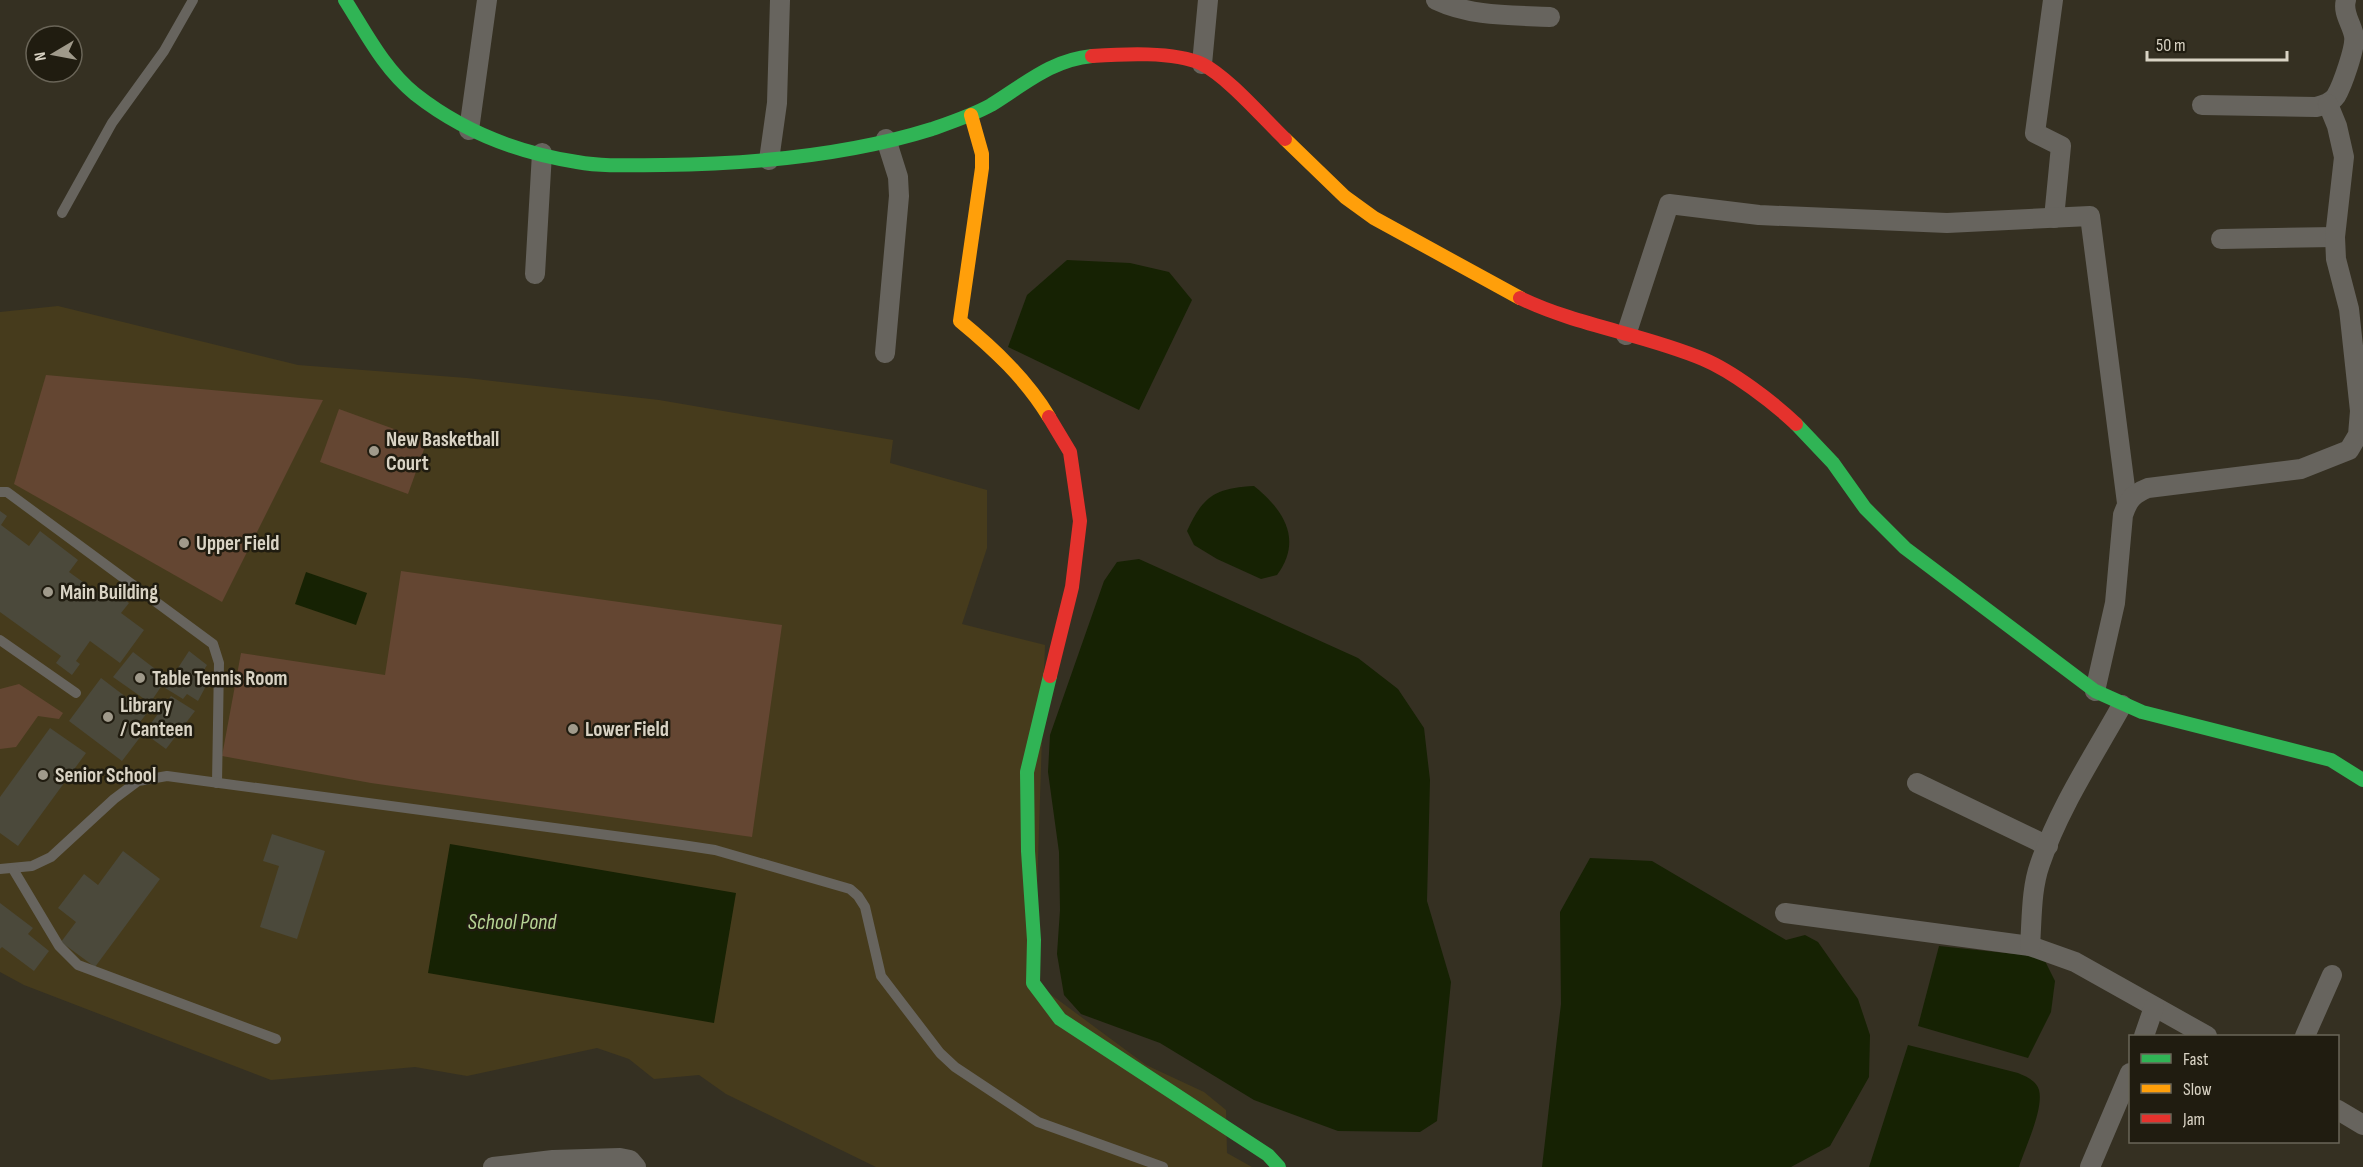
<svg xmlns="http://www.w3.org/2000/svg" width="2363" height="1167" font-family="'Sofia Sans Condensed',sans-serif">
	<rect width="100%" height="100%" fill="#353022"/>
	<path fill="#463b1c" d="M 58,306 L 298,365 L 467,378 L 659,400 L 893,440 L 890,463 L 987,490 L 987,548 L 962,624 L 1045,645 L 1034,982 L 1146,1065 L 1204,1092 L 1226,1110 L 1227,1153 L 1252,1167 L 876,1167 L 726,1094 L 699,1075 L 654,1079 L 629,1059 L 597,1048 L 467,1076 L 415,1067 L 271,1080 L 24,985 L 0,972 L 0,312 Z"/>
	<g fill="#644632">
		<path d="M 46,375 L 323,400 L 222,602 L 14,484 Z"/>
		<path d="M 339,409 L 427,441 L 408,494 L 320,462 Z"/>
		<path d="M 401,571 L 782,625 L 752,837 L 371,783 L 222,756 L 241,653 L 385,675 Z"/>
		<path d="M 19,684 L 63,713 L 59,719 L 38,716 L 16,747 L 0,749 L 0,689 Z"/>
	</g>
	<g fill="#162203">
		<path d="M 1067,260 L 1130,263 L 1169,272 L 1192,300 L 1139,410 L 1008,347 L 1027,295 Z"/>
		<path d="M 1254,486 C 1284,510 1303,540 1277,575 L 1261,579 L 1217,559 L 1194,545 L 1187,531 C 1203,496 1215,488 1254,486 Z"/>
		<path d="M 1139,559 L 1358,658 L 1398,689 L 1424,728 L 1430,780 L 1427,901 L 1451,982 L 1437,1121 L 1420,1132 L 1338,1131 L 1254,1100 L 1160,1043 L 1081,1014 L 1064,995 L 1057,954 L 1060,910 L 1059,852 L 1048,772 L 1050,735 L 1104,581 L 1117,562 Z"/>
		<path d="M 306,572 L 367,593 L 356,625 L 295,604 Z"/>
		<path d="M 450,844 L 736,893 L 714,1023 L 428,973 Z"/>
		<path d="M 1590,858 L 1652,861 L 1786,940 L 1805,935 L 1818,942 L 1858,999 L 1870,1035 L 1869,1077 L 1830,1146 L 1791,1167 L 1542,1167 L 1561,1004 L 1560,912 Z"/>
		<path d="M 1939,946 L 2043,957 L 2055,981 L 2051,1012 L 2028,1058 L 1918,1026 Z"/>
		<path d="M 1908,1045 L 2018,1073 C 2025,1076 2036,1080 2039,1090 C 2044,1109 2025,1148 2019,1167 L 1869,1167 Z"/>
	</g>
	<g fill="#4b493b">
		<path d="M 0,511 L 7,516 L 1,525 L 29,546 L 40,531 L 78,560 L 69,572 L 101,595 L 110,589 L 129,603 L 121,613 L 144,630 L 120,663 L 90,641 L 76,661 L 80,664 L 72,675 L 56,663 L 61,656 L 0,612 Z"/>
		<path d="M 189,651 L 207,665 L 199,678 L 207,684 L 198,701 L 187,694 L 183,699 L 165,688 Z"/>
		<path d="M 133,652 L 167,678 L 150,703 L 113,677 Z"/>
		<path d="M 101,678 L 147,713 L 133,731 L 141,736 L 122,761 L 69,721 Z"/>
		<path d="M 171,696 L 195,711 L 166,749 L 144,733 Z"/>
		<path d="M 50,728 L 86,753 L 18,846 L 0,833 L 0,797 Z"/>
		<path d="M 272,834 L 325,851 L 297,939 L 260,927 L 279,866 L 263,861 Z"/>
		<path d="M 123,851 L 160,879 L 95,967 L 61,942 L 76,922 L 58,908 L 84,874 L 98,885 Z"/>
		<path d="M 0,903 L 33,928 L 28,934 L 49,951 L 34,971 L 2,947 L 0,949 Z"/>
	</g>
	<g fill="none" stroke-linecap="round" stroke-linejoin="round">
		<g stroke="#67645e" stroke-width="10">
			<path d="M 62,213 L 112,123 L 164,51 L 193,0"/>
			<path d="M 0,492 L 7,492 L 213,644 L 219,663 L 217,783"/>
			<path d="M 0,640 L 76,693"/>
			<path d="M 0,869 L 32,866 L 51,857 L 114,799 L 138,781 L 167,776 L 682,845 L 715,850 L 850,889 L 858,896 L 865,907 L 881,976 L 940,1053 L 955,1067 L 1038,1122 L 1163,1167"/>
			<path d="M 13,869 L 59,946 L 78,965 L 276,1039"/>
		</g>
		<g stroke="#67645e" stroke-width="20">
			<path d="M 1436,0 C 1472,17 1511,15 1550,17"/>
			<path d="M 2053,0 L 2035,133 L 2061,146 L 2054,218"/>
			<path d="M 1202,64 L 1208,0"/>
			<path d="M 2202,105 L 2316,107 C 2324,105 2331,103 2336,96 C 2342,86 2356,47 2354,36 C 2352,24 2342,13 2346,0"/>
			<path d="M 469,130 L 487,0"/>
			<path d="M 769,160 L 777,103 L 780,0"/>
			<path d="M 2221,239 L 2335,237"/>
			<path d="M 535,274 L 542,153"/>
			<path d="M 1626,335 L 1669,204 L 1759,215 L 1947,223 L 2090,216 L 2127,503"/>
			<path d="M 885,353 L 899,196 L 898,177 L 886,139"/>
			<path d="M 2095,691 L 2115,603 L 2123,515 C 2128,500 2133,494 2148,488 L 2301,469 L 2349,450 L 2358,435 L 2360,411 L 2349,309 L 2336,259 L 2335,237 L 2344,157 L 2337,126 L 2328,104"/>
			<path d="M 1917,783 L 2048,846"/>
			<path d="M 1785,913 L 2030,946 L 2075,962 L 2207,1036"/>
			<path d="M 2030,946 C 2032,919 2031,889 2040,864 C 2059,808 2093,757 2122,705"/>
			<path d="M 2144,1036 L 2154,1007"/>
			<path d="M 2305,1036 L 2332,975"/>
			<path d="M 2338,1110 L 2363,1125"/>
			<path d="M 493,1167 L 553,1160 L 620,1158 L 630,1160 L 636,1167"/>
			<path d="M 2090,1167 L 2130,1073"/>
		</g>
		<g stroke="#30b455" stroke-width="14">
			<path d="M 345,0 C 366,33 384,69 415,94 C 462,131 519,153 577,162 C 605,167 634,165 663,165 C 753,164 846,156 932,129 C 952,122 973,115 991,105 C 1025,84 1051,60 1092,56"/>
			<path d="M 1796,424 L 1833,463 L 1865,508 L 1905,548 L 2095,691 L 2142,712 L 2331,760 L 2363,780"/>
			<path d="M 1050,676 L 1027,772 L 1028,851 L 1034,940 L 1033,983 L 1060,1019 L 1268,1155 L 1279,1167"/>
		</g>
		<g stroke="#ff9f0a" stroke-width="14">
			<path d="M 971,115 L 982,154 L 982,168 L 960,321 C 994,349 1026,379 1049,417"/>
			<path d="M 1285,139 L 1345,197 L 1374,218 L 1520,298"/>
		</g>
		<g stroke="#e5322d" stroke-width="14">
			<path d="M 1092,56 C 1122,54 1174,51 1202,64 C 1228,77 1263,118 1285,139"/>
			<path d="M 1520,298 C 1578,326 1644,334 1703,359 C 1732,371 1773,402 1796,424"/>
			<path d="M 1049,417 L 1070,452 L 1080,521 L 1072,587 L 1050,676"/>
		</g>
	</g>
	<g fill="#a09a8b" stroke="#201c10" stroke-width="2">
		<circle cx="374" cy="451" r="6"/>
		<circle cx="184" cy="543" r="6"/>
		<circle cx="48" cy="592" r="6"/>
		<circle cx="140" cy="678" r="6"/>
		<circle cx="108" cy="717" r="6"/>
		<circle cx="573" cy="729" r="6"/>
		<circle cx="43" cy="775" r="6"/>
	</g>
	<g text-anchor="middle" stroke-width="5" stroke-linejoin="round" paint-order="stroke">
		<g font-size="21" font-weight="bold" fill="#d9d3c4" stroke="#201c10" text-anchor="start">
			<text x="386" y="446">New Basketball<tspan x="386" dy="24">Court</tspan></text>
			<text x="196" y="550">Upper Field</text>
			<text x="60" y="599">Main Building</text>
			<text x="152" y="685">Table Tennis Room</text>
			<text x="120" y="712">Library<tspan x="120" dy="24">/ Canteen</tspan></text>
			<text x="585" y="736">Lower Field</text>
			<text x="55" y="782">Senior School</text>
		</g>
		<g font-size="22" font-style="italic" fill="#b6d494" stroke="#201c10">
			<text x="512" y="929">School Pond</text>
		</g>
	</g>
	<rect x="2129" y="1035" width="210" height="108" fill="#201c10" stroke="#6a6558" stroke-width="1.5"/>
	<rect x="2141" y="1054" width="30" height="9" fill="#30b455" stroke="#6a6558" stroke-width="1.5"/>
	<text x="2183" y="1065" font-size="18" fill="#d9d3c4">Fast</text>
	<rect x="2141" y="1084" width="30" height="9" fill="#ff9f0a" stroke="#6a6558" stroke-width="1.5"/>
	<text x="2183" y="1095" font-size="18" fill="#d9d3c4">Slow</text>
	<rect x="2141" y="1114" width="30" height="9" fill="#e5322d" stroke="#6a6558" stroke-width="1.5"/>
	<text x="2183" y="1125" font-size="18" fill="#d9d3c4">Jam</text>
	<g transform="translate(54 54) rotate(260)"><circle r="28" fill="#201c10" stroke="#6a6558" stroke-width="1.5"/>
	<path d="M0-4.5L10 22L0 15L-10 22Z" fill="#a09a8b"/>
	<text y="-9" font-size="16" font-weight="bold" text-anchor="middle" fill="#d9d3c4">N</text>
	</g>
	<path d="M2147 51v9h140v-9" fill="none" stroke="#d9d3c4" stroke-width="3"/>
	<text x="2156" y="51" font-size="18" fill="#d9d3c4" stroke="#201c10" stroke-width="4.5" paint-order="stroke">50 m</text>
</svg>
